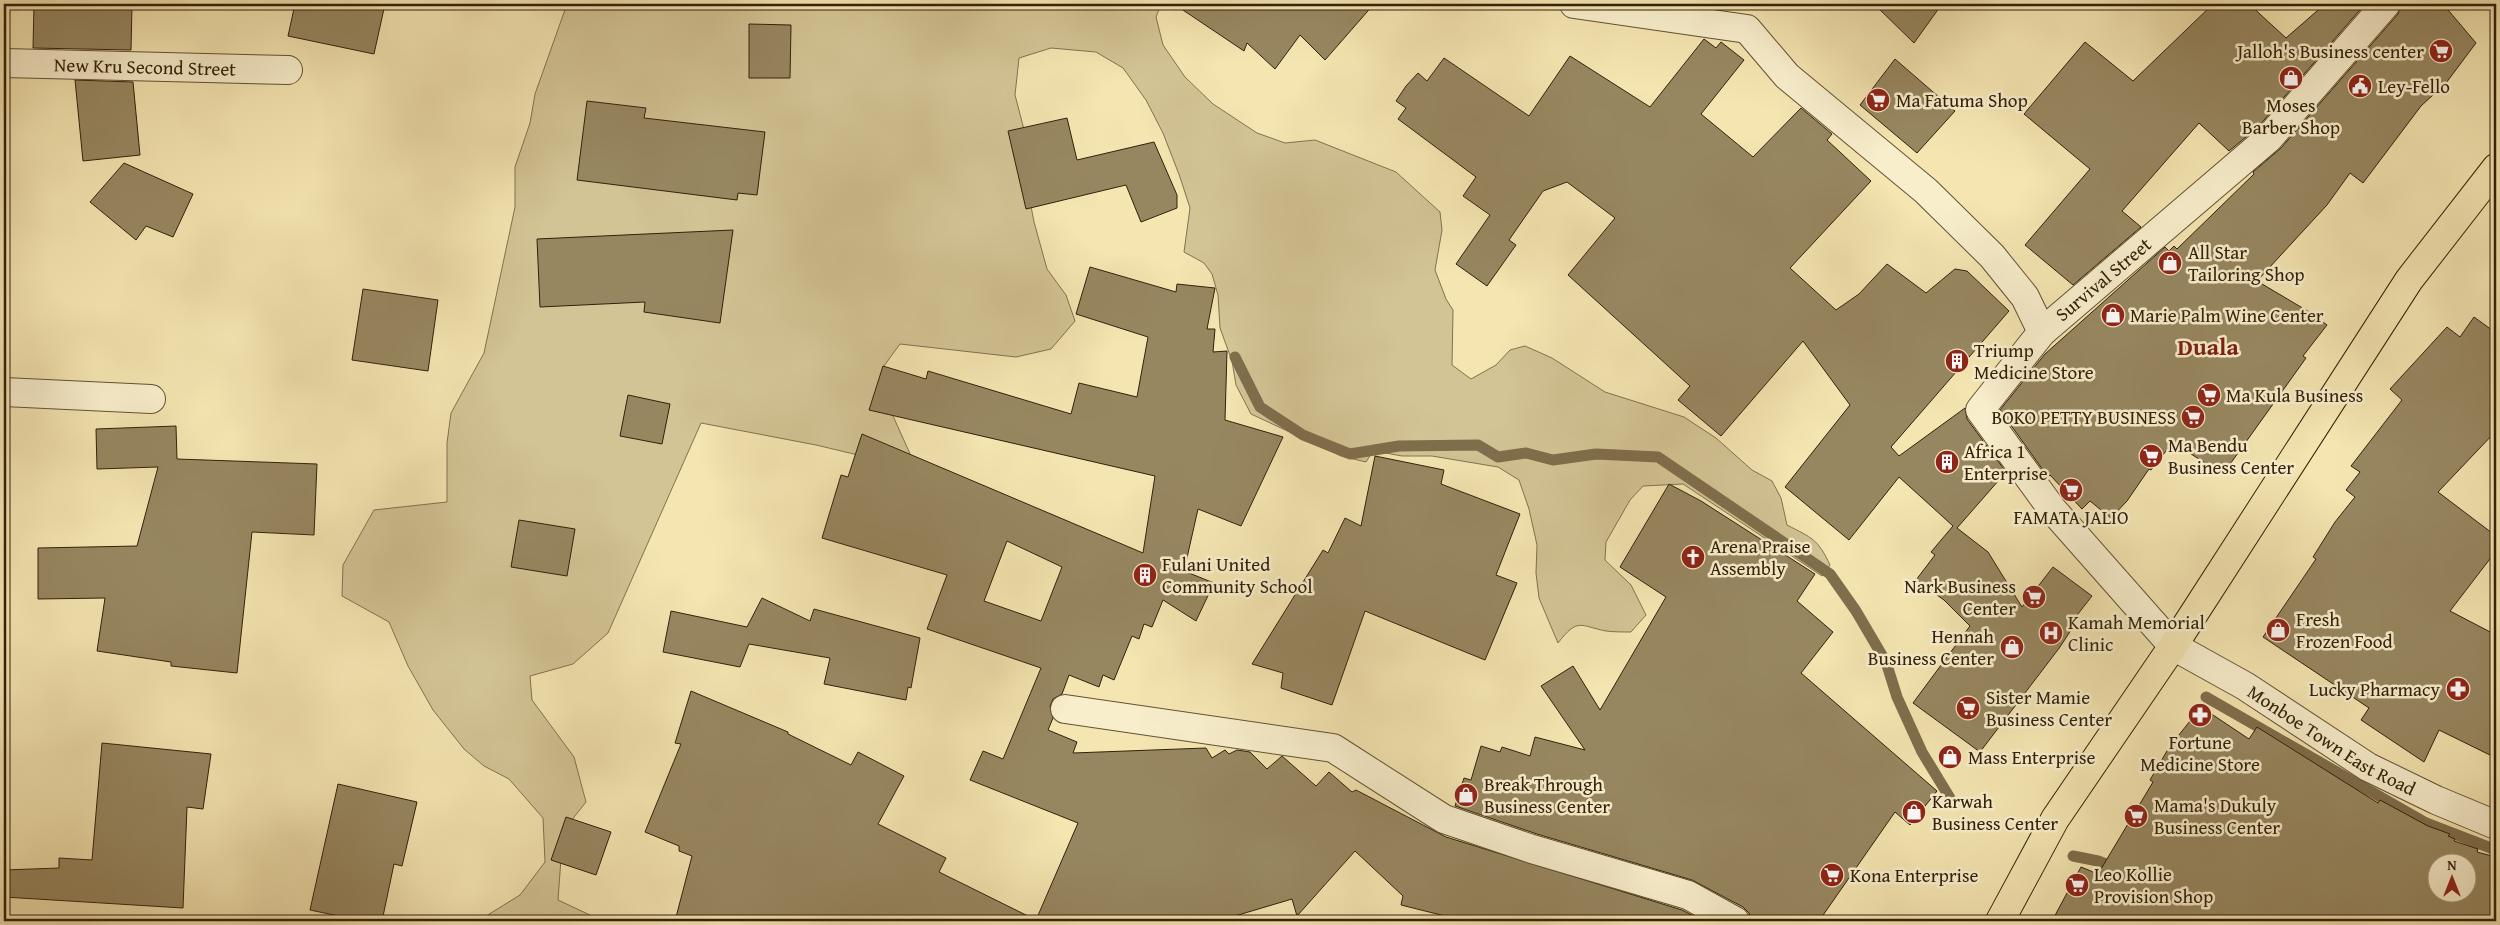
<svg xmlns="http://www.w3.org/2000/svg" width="2500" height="925" font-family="'Gentium Book Plus',serif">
	<rect width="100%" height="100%" fill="#f4e5b1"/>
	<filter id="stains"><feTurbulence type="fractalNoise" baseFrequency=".004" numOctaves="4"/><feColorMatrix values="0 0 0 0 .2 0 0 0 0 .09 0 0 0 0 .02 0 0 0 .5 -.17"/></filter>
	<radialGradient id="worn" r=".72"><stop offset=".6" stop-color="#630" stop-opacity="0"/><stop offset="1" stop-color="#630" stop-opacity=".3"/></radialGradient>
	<path fill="#d3c495" stroke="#827250" d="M 567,4 L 1161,4 L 1156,17 L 1163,45 L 1185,77 L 1213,104 L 1257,133 L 1285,143 L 1315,140 L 1396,172 L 1440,212 L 1442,230 L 1435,270 L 1446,299 L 1453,310 L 1452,365 L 1471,379 L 1496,365 L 1510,350 L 1525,346 L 1552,358 L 1605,392 L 1684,417 L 1716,438 L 1752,470 L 1772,481 L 1781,498 L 1787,525 C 1812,538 1818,539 1830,565 L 1822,576 L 1683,484 L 1643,486 L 1630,500 L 1606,542 L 1605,560 L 1631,585 L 1646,615 L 1631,632 C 1623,632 1614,632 1606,631 C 1580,626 1578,617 1558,643 L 1539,598 L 1536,573 L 1537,545 L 1529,509 L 1519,480 L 1498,467 L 1432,456 L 1402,456 L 1380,452 L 1371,454 L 1366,462 L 1341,456 L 1251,414 L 1236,385 L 1232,361 L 1220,328 L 1218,295 L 1212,274 L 1204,263 L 1184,252 L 1190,208 L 1180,177 L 1163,133 L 1146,100 L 1123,68 L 1096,52 L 1051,48 L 1019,58 L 1015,95 L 1027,141 L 1026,180 L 1034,222 L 1047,269 L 1066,295 L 1075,321 L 1051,349 L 1016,357 L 900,344 L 884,366 L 884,396 L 911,456 L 896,464 L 816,445 L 701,423 L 608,633 L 573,664 L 530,676 L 532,700 L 574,757 L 586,802 L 563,831 L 558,900 L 592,916 L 648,916 L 654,921 L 478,921 L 520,895 L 545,862 L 543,818 L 509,779 L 484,766 L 464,749 L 433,710 L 408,666 L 389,622 L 342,596 L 343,565 L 374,510 L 447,502 L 447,443 L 451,413 L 484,353 L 515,207 L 515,167 L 530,123 L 535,94 Z"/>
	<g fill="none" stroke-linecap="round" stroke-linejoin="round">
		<g stroke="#7f6e4c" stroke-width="11">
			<path d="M 1235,357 L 1260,407 L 1303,435 L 1350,454 L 1399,446 L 1478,445 L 1498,457 L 1526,453 L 1553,460 L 1596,454 L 1658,457 L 1830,574 L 1856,611 L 1886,662 L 1897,697 L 1922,752 L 1950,798"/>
			<path d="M 2206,697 L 2426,823 L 2496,850"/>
			<path d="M 2073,856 L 2098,861 L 2119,869"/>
		</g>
	</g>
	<g fill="#978761" stroke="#32210a" fill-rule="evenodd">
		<path d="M 34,4 L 132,4 L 131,50 L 33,48 Z"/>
		<path d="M 295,4 L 385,4 L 374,54 L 288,36 Z"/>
		<path d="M 1174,4 L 1374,4 L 1325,60 L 1300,35 L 1275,69 L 1247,43 L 1244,51 Z"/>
		<path d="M 1874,4 L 1942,4 L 1914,43 Z"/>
		<path d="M 2213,4 L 2249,4 L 2286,38 L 2325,4 L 2365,4 L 2258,127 L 2229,151 L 2199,123 L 2122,211 L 2141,227 L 2073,285 L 2025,245 L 2090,169 L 2024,114 L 2085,42 L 2133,81 Z"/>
		<path d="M 2401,4 L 2443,4 L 2476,43 L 2446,83 L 2421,106 L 2363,183 L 2350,173 L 2327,205 L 2257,281 L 2311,313 L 2327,325 L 2303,356 L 2306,358 L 2223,474 L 2175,444 L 2169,453 L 2166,451 L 2151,470 L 2149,469 L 2127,501 L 2111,518 L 2090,501 L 2082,509 L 2050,475 L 2048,477 L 2000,410 L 2045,354 L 2165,247 L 2169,251 L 2174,246 L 2177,249 L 2254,174 L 2253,172 L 2281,148 L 2398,14 Z"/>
		<path d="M 749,24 L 791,25 L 790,78 L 749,78 Z"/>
		<path d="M 1704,39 L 1716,48 L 1721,42 L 1744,60 L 1701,114 L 1753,157 L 1801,108 L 1832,134 L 1827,140 L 1871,181 L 1790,268 L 1836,310 L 1859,294 L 1887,264 L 1926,293 L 1955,269 L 1967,271 L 2009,311 L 1891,447 L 1899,456 L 1965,408 L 1967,419 L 2006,472 L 1957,528 L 1988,552 L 2022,607 L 2053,567 L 2092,596 L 2067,628 L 2071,630 L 2060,647 L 1980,752 L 1913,703 L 1970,626 L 1944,600 L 1916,580 L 1935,555 L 1931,552 L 1953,526 L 1899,477 L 1849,540 L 1785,487 L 1850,405 L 1803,341 L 1721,436 L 1678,400 L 1690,386 L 1568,275 L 1615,218 L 1567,182 L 1543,191 L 1509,240 L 1516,245 L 1487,286 L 1456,264 L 1490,215 L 1463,196 L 1476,177 L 1398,119 L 1406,108 L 1396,101 L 1406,86 L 1418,73 L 1427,81 L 1444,58 L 1529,116 L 1570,56 L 1650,107 Z"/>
		<path d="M 1895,59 L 1955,111 L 1917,153 L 1860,105 Z"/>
		<path d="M 75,80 L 133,82 L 140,155 L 83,161 Z"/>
		<path d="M 587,101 L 646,108 L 644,118 L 765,132 L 757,195 L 738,193 L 737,200 L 577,180 Z"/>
		<path d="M 1067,118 L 1077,160 L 1154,142 L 1177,195 L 1177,208 L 1141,222 L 1126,185 L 1026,209 L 1008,131 Z"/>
		<path d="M 124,163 L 193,194 L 173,237 L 146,226 L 136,240 L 90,202 Z"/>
		<path d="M 733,230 L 720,323 L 644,312 L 645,302 L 540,307 L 537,239 Z"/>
		<path d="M 1090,267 L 1176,292 L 1177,284 L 1215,288 L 1207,329 L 1215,329 L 1213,352 L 1227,351 L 1225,420 L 1283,437 L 1241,526 L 1198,509 L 1184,571 L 1214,583 L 1196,621 L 1163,600 L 1152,627 L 1144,624 L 1139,639 L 1132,636 L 1114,680 L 1103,675 L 1099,687 L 1069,675 L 1062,694 L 1053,699 L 1050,706 L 1053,718 L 1048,730 L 1077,742 L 1073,753 L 1206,748 L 1212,758 L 1225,750 L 1229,754 L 1237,750 L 1250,752 L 1267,769 L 1282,756 L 1316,786 L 1329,772 L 1352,792 L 1356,790 L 1446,837 L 1682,910 L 1703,921 L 1465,921 L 1401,905 L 1403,896 L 1355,851 L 1297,916 L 1292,899 L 1218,921 L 675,921 L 692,856 L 679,851 L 679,846 L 645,832 L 681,744 L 675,743 L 691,691 L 788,732 L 788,734 L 851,765 L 858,752 L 904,776 L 878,824 L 946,858 L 939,872 L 1036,920 L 1078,823 L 970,780 L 983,751 L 1003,759 L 1041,668 L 927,629 L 947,575 L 822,538 L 841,475 L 848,477 L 862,434 L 1143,553 L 1155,476 L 869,410 L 883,366 L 926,379 L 928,371 L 1071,414 L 1079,383 L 1137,397 L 1148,337 L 1076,314 ZM 1007,541 L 1062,567 L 1041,621 L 984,601 Z"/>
		<path d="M 363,289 L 438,300 L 428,371 L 352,360 Z"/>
		<path d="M 2474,317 L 2496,333 L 2496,431 L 2438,492 L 2496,536 L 2496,551 L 2450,611 L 2496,635 L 2496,758 L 2439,730 L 2424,762 L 2361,720 L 2369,708 L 2263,637 L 2316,559 L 2313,557 L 2335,522 L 2355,497 L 2346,490 L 2360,472 L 2351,466 L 2402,400 L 2390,389 L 2447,327 L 2460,337 Z"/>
		<path d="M 628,395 L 670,404 L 662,444 L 620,436 Z"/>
		<path d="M 176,426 L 177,459 L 317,464 L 314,535 L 252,532 L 237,673 L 171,666 L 171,662 L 97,651 L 105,598 L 38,599 L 38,548 L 137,546 L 158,467 L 97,469 L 96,429 Z"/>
		<path d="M 1375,456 L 1444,470 L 1441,484 L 1520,514 L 1496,575 L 1517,583 L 1485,660 L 1365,611 L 1332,705 L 1281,688 L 1283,673 L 1252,664 L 1323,550 L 1328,553 L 1345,518 L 1361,526 Z"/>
		<path d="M 1669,484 L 1701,501 L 1815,574 L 1797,601 L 1833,632 L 1801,673 L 1937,791 L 1910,825 L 1895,812 L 1819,921 L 1751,921 L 1749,913 L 1743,907 L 1692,880 L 1537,834 L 1455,806 L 1464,778 L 1471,780 L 1481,746 L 1500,752 L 1502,747 L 1530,756 L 1535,737 L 1585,750 L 1541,686 L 1573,666 L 1600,710 L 1666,597 L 1620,567 Z"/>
		<path d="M 519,520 L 575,529 L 567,576 L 511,567 Z"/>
		<path d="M 762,598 L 810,621 L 814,609 L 920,638 L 911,688 L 908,687 L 906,700 L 824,684 L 830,658 L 749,644 L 740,667 L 663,652 L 671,611 L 747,627 Z"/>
		<path d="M 2201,707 L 2249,739 L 2257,727 L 2378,803 L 2380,800 L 2428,826 L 2450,834 L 2448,836 L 2455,839 L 2454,841 L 2478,849 L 2477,852 L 2496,857 L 2496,921 L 2052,921 L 2081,867 L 2098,874 L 2153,782 L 2150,780 L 2174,739 L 2175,740 ZM 2438,862 L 2468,862 L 2468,892 L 2438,892 Z"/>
		<path d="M 102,743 L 211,754 L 203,809 L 187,807 L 183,908 L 4,897 L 4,870 L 59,868 L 59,858 L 92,860 Z"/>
		<path d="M 338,784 L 417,802 L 402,866 L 394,864 L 382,921 L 363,921 L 310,910 Z"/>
		<path d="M 566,817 L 611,832 L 596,875 L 551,860 Z"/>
	</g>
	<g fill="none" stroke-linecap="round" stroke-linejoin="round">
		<g stroke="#625234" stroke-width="30">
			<g id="street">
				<path d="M 1574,4 L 1747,29 L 1787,76 L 1926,191 L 1992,256 L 2025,297 L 2042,332"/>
				<path id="s1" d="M 2386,4 L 2269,138 L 2042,332 L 1980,410 L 2052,509 L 2173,646 L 2245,686 L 2368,767 L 2436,800 L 2496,825"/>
				<path id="s2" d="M 4,63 L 288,70"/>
				<path d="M 4,392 L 151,399"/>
				<path d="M 1065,709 L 1333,748 L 1444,819 L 1532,849 L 1688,895 L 1735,921"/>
			</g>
		</g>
		<g stroke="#32210a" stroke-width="30">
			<path id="highway" d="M 2000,921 L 2055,819 L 2173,646 L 2409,280 L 2496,168"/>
		</g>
		<use href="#street" stroke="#f8eecc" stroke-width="28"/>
		<use href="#highway" stroke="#f4e5b1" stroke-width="28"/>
	</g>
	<defs>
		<g id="supermarket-disc" transform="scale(1.25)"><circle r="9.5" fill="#8f2418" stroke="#f8eecc"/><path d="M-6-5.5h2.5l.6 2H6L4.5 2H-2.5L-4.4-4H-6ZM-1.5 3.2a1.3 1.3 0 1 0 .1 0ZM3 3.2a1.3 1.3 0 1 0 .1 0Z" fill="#fff"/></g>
		<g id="shop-disc" transform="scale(1.25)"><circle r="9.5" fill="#8f2418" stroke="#f8eecc"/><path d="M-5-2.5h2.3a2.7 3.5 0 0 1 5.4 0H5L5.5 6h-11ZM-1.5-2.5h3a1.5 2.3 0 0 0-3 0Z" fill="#fff"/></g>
		<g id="civic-disc" transform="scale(1.25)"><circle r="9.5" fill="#8f2418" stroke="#f8eecc"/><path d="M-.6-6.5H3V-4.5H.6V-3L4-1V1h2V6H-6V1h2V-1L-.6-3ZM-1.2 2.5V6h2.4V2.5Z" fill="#fff"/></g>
		<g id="building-disc" transform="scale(1.25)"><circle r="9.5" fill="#8f2418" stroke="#f8eecc"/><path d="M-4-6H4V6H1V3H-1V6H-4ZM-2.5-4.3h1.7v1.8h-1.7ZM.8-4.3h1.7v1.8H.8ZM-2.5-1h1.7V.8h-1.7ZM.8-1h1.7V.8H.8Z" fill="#fff"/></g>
		<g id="church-disc" transform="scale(1.25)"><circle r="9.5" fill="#8f2418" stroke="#f8eecc"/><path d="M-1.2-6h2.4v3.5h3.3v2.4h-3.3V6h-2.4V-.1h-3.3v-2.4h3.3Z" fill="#fff"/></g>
		<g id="hospital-disc" transform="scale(1.25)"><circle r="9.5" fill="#8f2418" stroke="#f8eecc"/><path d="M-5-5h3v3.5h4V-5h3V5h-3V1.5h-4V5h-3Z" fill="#fff"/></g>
		<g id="pharmacy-disc" transform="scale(1.25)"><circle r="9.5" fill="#8f2418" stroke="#f8eecc"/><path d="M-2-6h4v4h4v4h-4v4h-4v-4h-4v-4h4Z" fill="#fff"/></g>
	</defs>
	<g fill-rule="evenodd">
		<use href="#supermarket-disc" x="2441" y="51"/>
		<use href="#shop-disc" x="2291" y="78"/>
		<use href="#civic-disc" x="2360" y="86"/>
		<use href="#supermarket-disc" x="1878" y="100"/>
		<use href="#shop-disc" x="2170" y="263"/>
		<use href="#shop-disc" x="2113" y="315"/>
		<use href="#building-disc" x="1957" y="361"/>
		<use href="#supermarket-disc" x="2209" y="395"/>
		<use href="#supermarket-disc" x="2193" y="417"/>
		<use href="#supermarket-disc" x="2151" y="456"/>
		<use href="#building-disc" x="1947" y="462"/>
		<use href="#supermarket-disc" x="2071" y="490"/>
		<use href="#church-disc" x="1693" y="557"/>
		<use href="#building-disc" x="1145" y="575"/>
		<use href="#supermarket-disc" x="2034" y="597"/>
		<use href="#shop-disc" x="2278" y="630"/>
		<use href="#hospital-disc" x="2051" y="633"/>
		<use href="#shop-disc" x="2012" y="647"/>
		<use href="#pharmacy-disc" x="2458" y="689"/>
		<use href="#supermarket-disc" x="1968" y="708"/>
		<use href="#pharmacy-disc" x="2200" y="715"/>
		<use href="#shop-disc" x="1950" y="757"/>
		<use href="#shop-disc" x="1466" y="795"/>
		<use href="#shop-disc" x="1914" y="812"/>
		<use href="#supermarket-disc" x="2136" y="816"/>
		<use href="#supermarket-disc" x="1832" y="875"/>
		<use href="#supermarket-disc" x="2077" y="885"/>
	</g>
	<g text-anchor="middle" stroke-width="5" stroke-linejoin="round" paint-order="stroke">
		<g font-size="19" fill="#32210a" stroke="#f8eecc" text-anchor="start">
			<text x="2424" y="58" text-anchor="end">Jalloh's Business center</text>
			<text x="2378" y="93">Ley-Fello</text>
			<text x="1896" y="107">Ma Fatuma Shop</text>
			<text x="2291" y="112" text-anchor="middle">Moses<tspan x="2291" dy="22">Barber Shop</tspan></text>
			<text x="2188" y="259">All Star<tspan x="2188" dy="22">Tailoring Shop</tspan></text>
			<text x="2130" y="322">Marie Palm Wine Center</text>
			<text x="1974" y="357">Triump<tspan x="1974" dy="22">Medicine Store</tspan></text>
			<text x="2226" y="402">Ma Kula Business</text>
			<text x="2176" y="424" text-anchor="end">BOKO PETTY BUSINESS</text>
			<text x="2168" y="452">Ma Bendu<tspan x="2168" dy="22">Business Center</tspan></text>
			<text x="1964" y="458">Africa 1<tspan x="1964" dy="22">Enterprise</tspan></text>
			<text x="2071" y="524" text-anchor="middle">FAMATA JALIO</text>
			<text x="1710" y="553">Arena Praise<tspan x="1710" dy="22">Assembly</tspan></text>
			<text x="1162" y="571">Fulani United<tspan x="1162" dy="22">Community School</tspan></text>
			<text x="2016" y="593" text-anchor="end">Nark Business<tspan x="2016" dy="22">Center</tspan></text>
			<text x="2296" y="626">Fresh<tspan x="2296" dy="22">Frozen Food</tspan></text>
			<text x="2068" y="629">Kamah Memorial<tspan x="2068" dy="22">Clinic</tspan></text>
			<text x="1994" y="643" text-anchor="end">Hennah<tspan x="1994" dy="22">Business Center</tspan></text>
			<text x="2440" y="696" text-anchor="end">Lucky Pharmacy</text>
			<text x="1986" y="704">Sister Mamie<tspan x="1986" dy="22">Business Center</tspan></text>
			<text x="2200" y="749" text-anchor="middle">Fortune<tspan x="2200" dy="22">Medicine Store</tspan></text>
			<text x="1968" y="764">Mass Enterprise</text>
			<text x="1484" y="791">Break Through<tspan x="1484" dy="22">Business Center</tspan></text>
			<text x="1932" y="808">Karwah<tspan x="1932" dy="22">Business Center</tspan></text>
			<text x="2154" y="812">Mama's Dukuly<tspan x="2154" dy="22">Business Center</tspan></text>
			<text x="2094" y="881">Leo Kollie<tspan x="2094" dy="22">Provision Shop</tspan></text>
			<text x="1850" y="882">Kona Enterprise</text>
		</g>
		<g font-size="19" fill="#32210a" stroke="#f8eecc">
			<text dy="7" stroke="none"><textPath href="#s2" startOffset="141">New Kru Second Street</textPath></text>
			<text transform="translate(2103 279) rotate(-40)" y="7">Survival Street</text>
			<text dy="7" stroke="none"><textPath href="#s1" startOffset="1066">Monboe Town East Road</textPath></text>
		</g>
		<g font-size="24" font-weight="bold" fill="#7a1f14" stroke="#f8eecc">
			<text x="2208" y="355">Duala</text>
		</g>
	</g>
	<rect width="2500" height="925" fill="none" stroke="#f4e5b1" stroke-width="20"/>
	<rect x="5" y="5" width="2490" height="915" fill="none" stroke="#32210a" stroke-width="2.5"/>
	<rect x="10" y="10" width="2480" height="905" fill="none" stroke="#32210a"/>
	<g transform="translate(2452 878)"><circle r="24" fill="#f8eecc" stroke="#a99c7e"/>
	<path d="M0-4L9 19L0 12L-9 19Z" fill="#8f2418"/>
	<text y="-8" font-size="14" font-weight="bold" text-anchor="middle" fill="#32210a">N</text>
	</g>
	<rect width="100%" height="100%" filter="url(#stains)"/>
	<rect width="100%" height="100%" fill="url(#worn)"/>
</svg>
